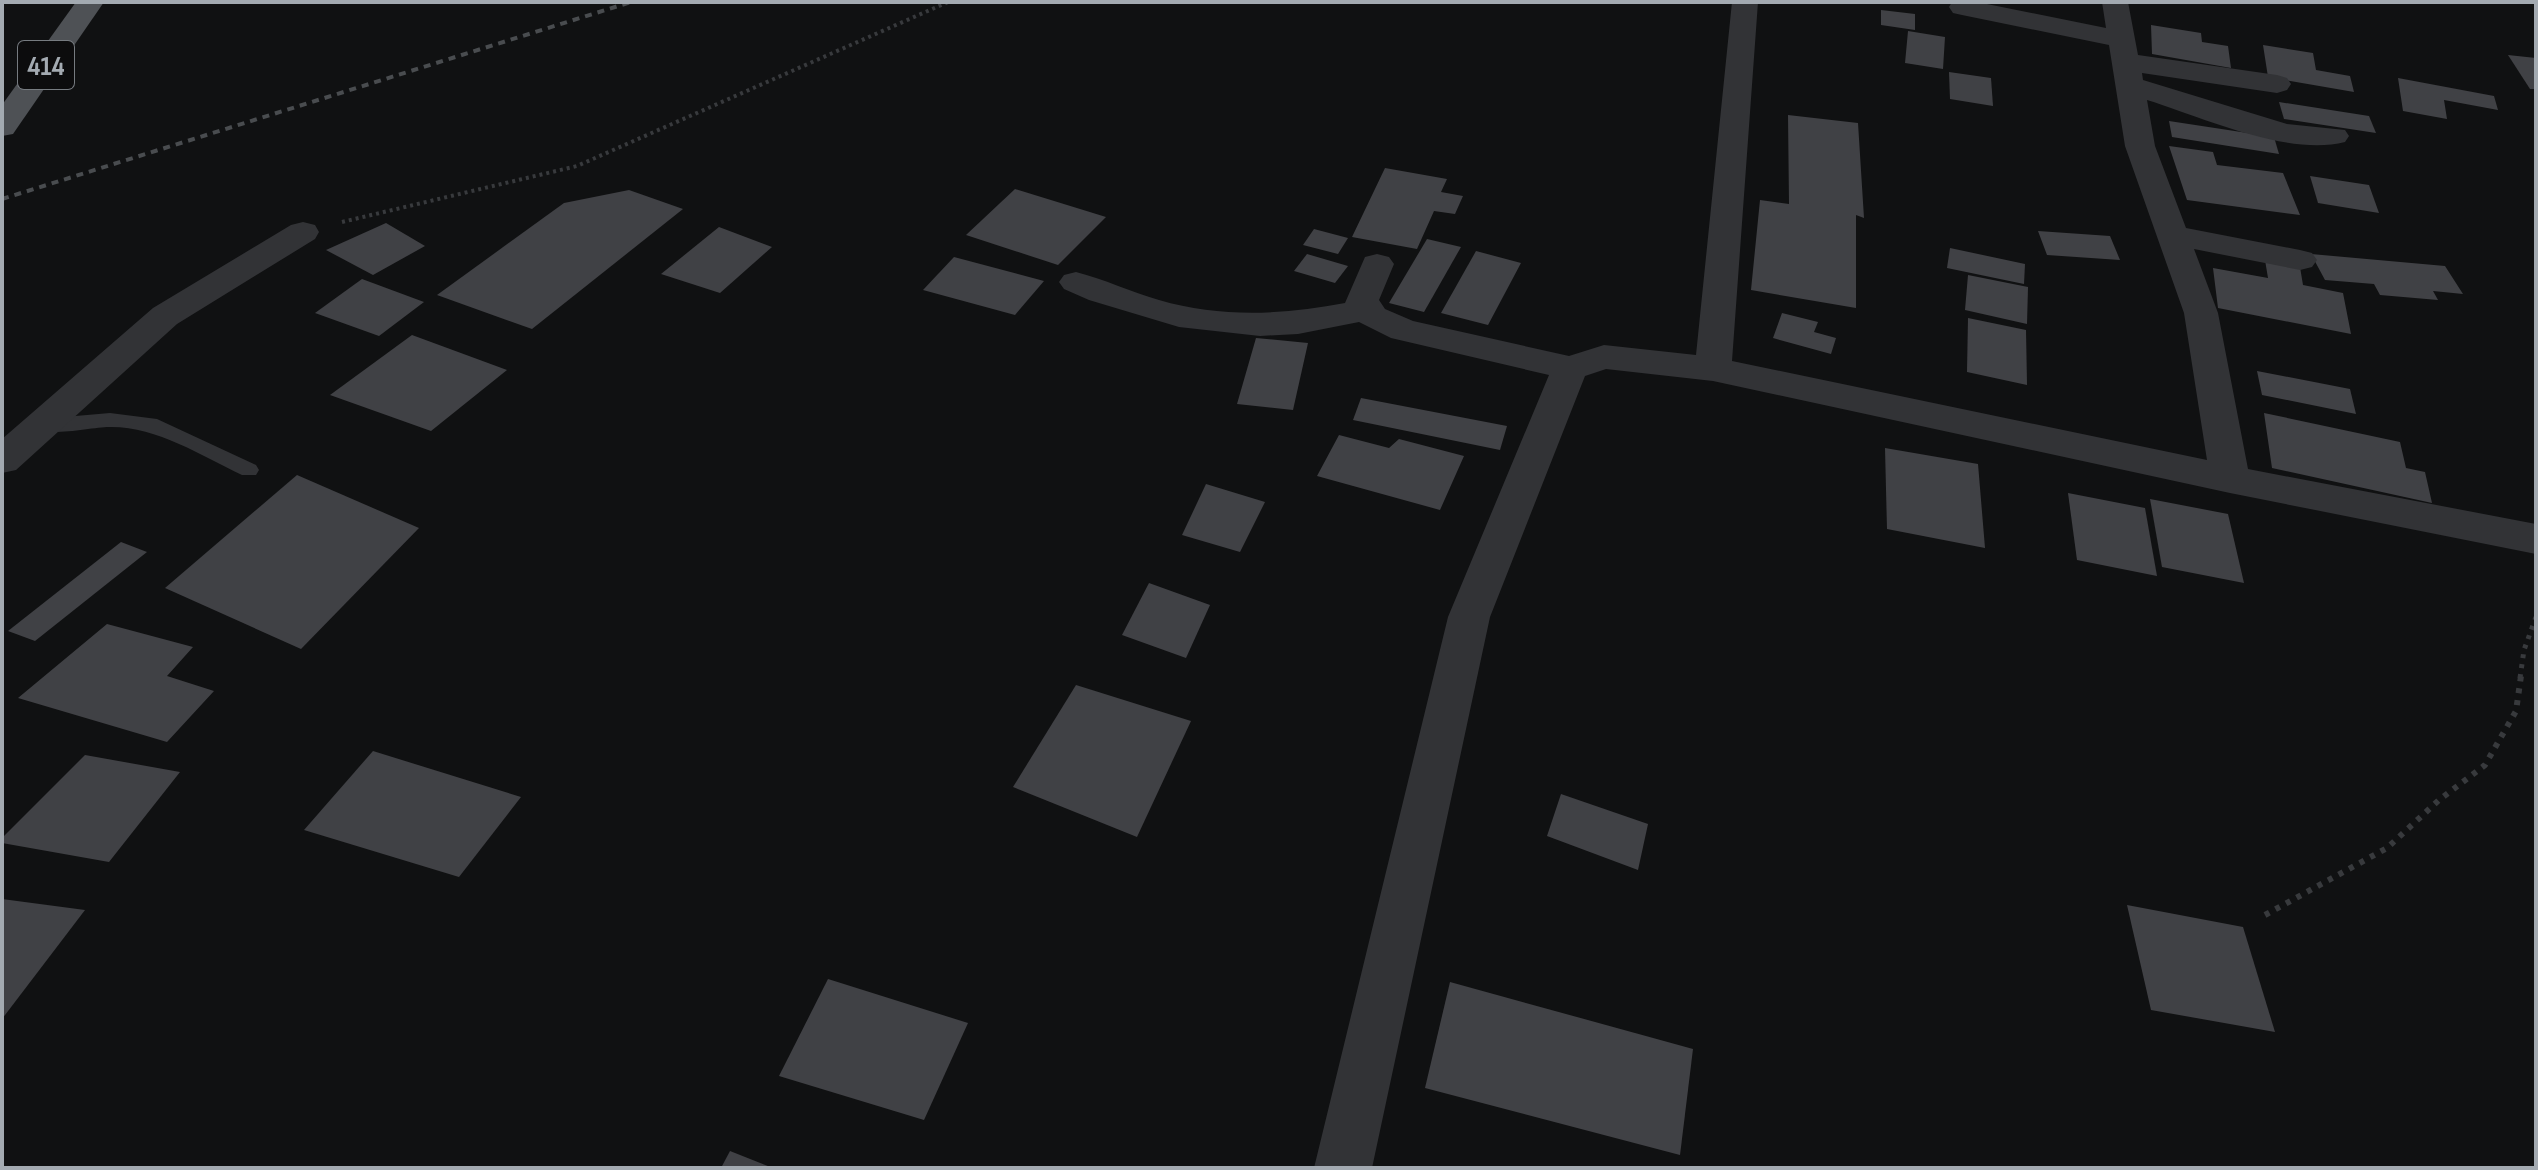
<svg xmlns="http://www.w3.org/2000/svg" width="2538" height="1170" font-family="'Sofia Sans Condensed',sans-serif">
	<rect width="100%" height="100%" fill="#101112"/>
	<g fill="#404145">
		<path d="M 1881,10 L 1915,14 L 1915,30 L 1881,25 Z"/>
		<path d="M 2151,25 L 2201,33 L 2202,42 L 2228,46 L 2231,68 L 2152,54 Z"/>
		<path d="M 1908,31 L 1945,37 L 1943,69 L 1905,63 Z"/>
		<path d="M 2263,45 L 2313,53 L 2316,70 L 2350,76 L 2354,92 L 2268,77 Z"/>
		<path d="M 2508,55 L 2536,58 L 2536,89 L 2530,89 Z"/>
		<path d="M 1949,72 L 1991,78 L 1993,106 L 1950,99 Z"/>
		<path d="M 2398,78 L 2494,96 L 2498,110 L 2444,100 L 2447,119 L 2403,111 Z"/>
		<path d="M 2279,102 L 2369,116 L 2376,133 L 2284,119 Z"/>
		<path d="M 1788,115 L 1858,123 L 1864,218 L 1856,215 L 1856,308 L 1751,290 L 1760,200 L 1789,204 Z"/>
		<path d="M 2169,121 L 2274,137 L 2279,154 L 2172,137 Z"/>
		<path d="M 2169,146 L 2213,152 L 2217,165 L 2283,173 L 2300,215 L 2187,200 Z"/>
		<path d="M 1385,168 L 1447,179 L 1441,192 L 1463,196 L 1455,214 L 1434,211 L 1417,249 L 1352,237 Z"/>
		<path d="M 2310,176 L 2369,185 L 2379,213 L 2318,203 Z"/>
		<path d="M 1015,189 L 1106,217 L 1058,265 L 966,235 Z"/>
		<path d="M 629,190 L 683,209 L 532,329 L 437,295 L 564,203 Z"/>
		<path d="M 386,223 L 425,246 L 373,275 L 326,250 Z"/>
		<path d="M 719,227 L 772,247 L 720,293 L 661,274 Z"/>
		<path d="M 1314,229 L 1348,238 L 1338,254 L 1303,245 Z"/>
		<path d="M 2038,231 L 2110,236 L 2120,260 L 2047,255 Z"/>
		<path d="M 1427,239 L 1461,247 L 1424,312 L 1389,303 Z"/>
		<path d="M 1950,248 L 2025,264 L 2024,284 L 1947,268 Z"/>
		<path d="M 1476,251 L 1521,263 L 1488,325 L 1441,313 Z"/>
		<path d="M 1307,254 L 1348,266 L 1335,283 L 1294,271 Z"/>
		<path d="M 2311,254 L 2445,266 L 2463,294 L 2433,291 L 2438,300 L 2380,295 L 2374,284 L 2325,280 Z"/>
		<path d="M 954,257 L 1044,281 L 1015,315 L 923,290 Z"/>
		<path d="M 2265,260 L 2300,267 L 2303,285 L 2343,293 L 2351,334 L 2218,308 L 2213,268 L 2268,278 Z"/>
		<path d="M 1968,275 L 2028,287 L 2027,324 L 1965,310 Z"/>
		<path d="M 362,279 L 424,302 L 379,336 L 315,313 Z"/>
		<path d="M 1782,313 L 1818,322 L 1814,332 L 1836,338 L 1831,354 L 1773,338 Z"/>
		<path d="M 1968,318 L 2026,330 L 2027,385 L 1967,372 Z"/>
		<path d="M 412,335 L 507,370 L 431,431 L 330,395 Z"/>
		<path d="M 1256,338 L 1308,343 L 1293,410 L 1237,404 Z"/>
		<path d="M 2257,371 L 2350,389 L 2356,414 L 2262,395 Z"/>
		<path d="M 1361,398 L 1507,426 L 1500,450 L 1353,420 Z"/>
		<path d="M 2264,413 L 2400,442 L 2406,468 L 2425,472 L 2432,503 L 2272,468 Z"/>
		<path d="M 1339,435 L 1389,448 L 1399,439 L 1464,456 L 1440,510 L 1317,476 Z"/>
		<path d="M 1885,448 L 1978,464 L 1985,548 L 1887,529 Z"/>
		<path d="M 297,475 L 419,528 L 301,649 L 165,588 Z"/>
		<path d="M 1206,484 L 1265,502 L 1240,552 L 1182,535 Z"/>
		<path d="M 2068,493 L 2145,508 L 2157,576 L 2077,560 Z"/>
		<path d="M 2150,499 L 2228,514 L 2244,583 L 2162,567 Z"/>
		<path d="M 121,542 L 147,552 L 35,641 L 8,631 Z"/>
		<path d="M 1149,583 L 1210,605 L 1186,658 L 1122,635 Z"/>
		<path d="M 107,624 L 193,647 L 167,676 L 214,691 L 167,742 L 18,698 Z"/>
		<path d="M 1076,685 L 1191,721 L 1137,837 L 1013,787 Z"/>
		<path d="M 373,751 L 521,797 L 459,877 L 304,830 Z"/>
		<path d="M 85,755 L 180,772 L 109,862 L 2,843 L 2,838 Z"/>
		<path d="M 1561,794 L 1648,824 L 1638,870 L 1547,836 Z"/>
		<path d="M 2,899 L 85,910 L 2,1019 Z"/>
		<path d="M 2127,905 L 2243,927 L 2275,1032 L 2151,1010 Z"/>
		<path d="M 828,979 L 968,1023 L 924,1120 L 779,1076 Z"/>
		<path d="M 1450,982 L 1693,1049 L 1680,1155 L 1425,1088 Z"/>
		<path d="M 730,1151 L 773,1168 L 721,1168 Z"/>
	</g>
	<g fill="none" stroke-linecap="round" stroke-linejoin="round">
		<path stroke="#383a3d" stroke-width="4" stroke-dasharray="3 4" stroke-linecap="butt" d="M 342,222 L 577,166 L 948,2"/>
		<path stroke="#383a3d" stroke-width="5" stroke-dasharray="4 6" stroke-linecap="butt" d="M 2520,678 L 2524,650 L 2536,617"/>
		<path stroke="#383a3d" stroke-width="6" stroke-dasharray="5 7" stroke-linecap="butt" d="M 2265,915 L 2387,848 L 2439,800 L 2485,765 L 2516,711 L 2521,676"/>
		<path fill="#323336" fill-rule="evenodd" d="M 110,413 L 157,419 L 256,465 L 259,470 L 256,475 L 242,475 C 200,455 156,426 109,427 C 92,427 41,439 31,426 L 41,419 Z"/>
		<g fill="#323336" fill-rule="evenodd">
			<path d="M 1732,2 L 1758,2 L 1732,361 L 2207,460 L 2184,313 L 2125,146 L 2109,45 L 1962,15 L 1953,13 L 1949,7 L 1952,2 L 1977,2 L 2106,28 L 2102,2 L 2128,2 L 2138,55 L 2277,75 L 2287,78 L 2291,84 L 2287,90 L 2277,93 L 2142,73 L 2143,80 L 2287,124 L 2345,130 L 2349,136 L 2345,142 C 2288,157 2202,117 2147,100 L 2155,146 L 2186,228 L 2300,250 L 2312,253 L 2317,260 L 2312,267 L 2300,270 L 2194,249 L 2218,313 L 2248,469 L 2536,524 L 2536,554 L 2230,493 L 1713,381 L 1606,369 L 1585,376 L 1490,617 L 1372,1168 L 1314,1168 L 1448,617 L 1549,375 L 1391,338 L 1359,322 L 1298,334 L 1260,336 L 1179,327 L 1089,300 L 1064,289 L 1059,282 L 1064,275 L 1076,272 C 1104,279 1131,292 1159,300 C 1221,318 1282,315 1345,303 L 1365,257 L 1377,254 L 1389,257 L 1394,264 L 1379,300 L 1385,309 L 1413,321 L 1569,356 L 1604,345 L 1696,355 Z"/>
			<path d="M 303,222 L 315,225 L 319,232 L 315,239 L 177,324 L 16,470 L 2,473 L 2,439 L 153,308 L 291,225 Z"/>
		</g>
		<path fill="#4e5155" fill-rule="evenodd" d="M 76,2 L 104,2 L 13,134 L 2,136 L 2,105 Z"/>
		<path stroke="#494c4f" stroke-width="4" stroke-dasharray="7 6" stroke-linecap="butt" d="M 2,199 L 631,2"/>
	</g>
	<g text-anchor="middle" stroke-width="8" stroke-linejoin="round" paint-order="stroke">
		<rect fill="#0c0c0d" stroke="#767b80" stroke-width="2" x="18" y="41" width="56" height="48" rx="6"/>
		<g font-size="28" font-weight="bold" fill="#a3aab1">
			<text x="46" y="75">414</text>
		</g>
	</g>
	<rect width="2538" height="1170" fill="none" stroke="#a3aab1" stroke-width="8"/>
</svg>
